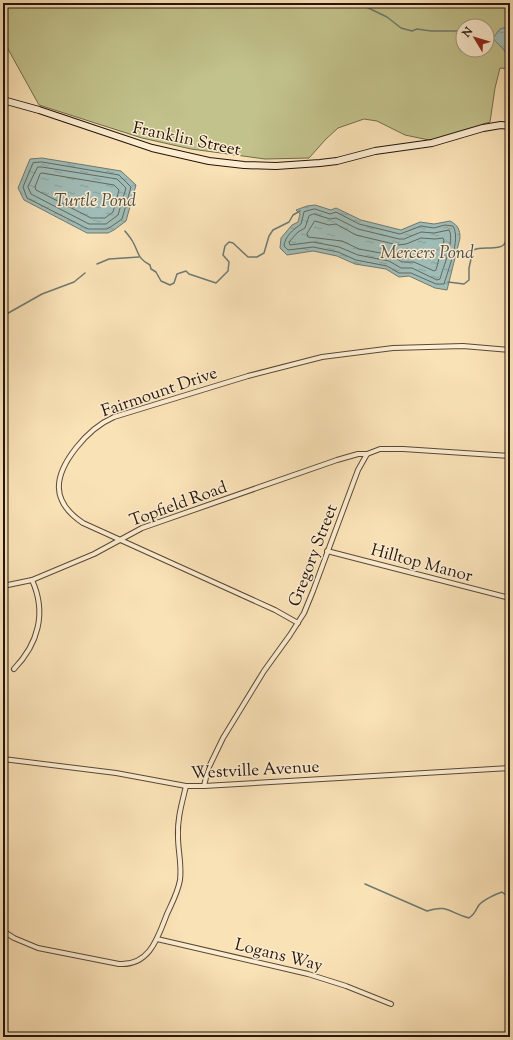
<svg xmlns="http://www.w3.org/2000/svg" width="513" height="1040" font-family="'Sorts Mill Goudy',serif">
	<defs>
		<pattern id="water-ripples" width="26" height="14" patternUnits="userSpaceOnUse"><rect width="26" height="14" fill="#a0bcb6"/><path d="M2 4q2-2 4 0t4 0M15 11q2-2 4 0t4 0" fill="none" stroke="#8aa19b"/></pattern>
	</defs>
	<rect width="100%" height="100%" fill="#fae2b7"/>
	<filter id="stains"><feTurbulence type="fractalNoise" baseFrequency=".005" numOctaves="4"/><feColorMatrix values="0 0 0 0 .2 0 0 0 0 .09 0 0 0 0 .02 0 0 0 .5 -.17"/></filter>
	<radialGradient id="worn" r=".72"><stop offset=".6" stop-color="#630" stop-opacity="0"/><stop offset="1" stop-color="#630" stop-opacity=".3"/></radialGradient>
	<path fill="#c2c28c" stroke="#726b4c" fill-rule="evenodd" d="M 3,3 L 510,3 L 510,69 L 500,68 L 495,88 L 490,122 L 429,140 L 405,135 L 377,121 L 364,119 L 338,128 L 326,139 L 309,158 L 265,159 L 191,149 L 142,138 L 39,105 L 3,40 ZM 463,26 L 487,26 L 487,50 L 463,50 Z"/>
	<g fill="url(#water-ripples)" stroke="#6e7972">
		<path d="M 510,26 L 510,65 C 505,60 508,56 504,50 C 501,46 496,43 493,38 L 500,29 Z"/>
		<path d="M 42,158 L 121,171 L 136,185 L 126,221 L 114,230 L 108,233 L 87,233 L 24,200 L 18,188 L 30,159 Z"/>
		<path d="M 315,205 L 331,210 L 336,208 L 361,220 L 401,230 L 420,222 L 434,224 L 450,221 C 458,225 460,230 460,238 L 447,290 L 435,288 L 409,276 L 399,277 L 386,269 L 355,264 L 337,256 L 313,251 L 287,255 L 280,248 L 281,238 L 292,225 L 298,222 L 300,214 L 296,210 L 307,206 Z"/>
	</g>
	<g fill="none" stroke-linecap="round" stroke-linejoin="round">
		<g stroke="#626860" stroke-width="1">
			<path d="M 42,162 L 119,175 L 131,187 L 122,219 L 112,226 L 107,229 L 88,229 L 27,198 L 23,187 L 33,163 Z"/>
			<path d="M 38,167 L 42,167 L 117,179 L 126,188 L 118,215 L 106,224 L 89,224 L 31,194 L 28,187 Z"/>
			<path d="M 42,173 L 114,185 L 119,190 L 113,212 L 105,218 L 91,218 L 36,190 L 35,187 L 40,174 Z"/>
			<path d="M 315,209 L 330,214 L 336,212 L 359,224 L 400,234 L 421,226 L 434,228 L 445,225 L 453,226 C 461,239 448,270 444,284 L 436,284 L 411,273 L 399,273 L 387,266 L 356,260 L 338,252 L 313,247 L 288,250 L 284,246 C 285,236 293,230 301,224 L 304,212 Z"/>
			<path d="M 314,214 L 330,219 L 336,218 L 358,229 L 399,239 L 404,239 L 421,232 L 434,233 L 449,230 C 455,240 443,267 440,279 L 437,280 L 412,268 L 401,268 L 389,261 L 358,255 L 339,247 L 313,242 L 290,245 L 289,242 L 298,232 L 305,228 L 309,216 Z"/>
			<path d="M 315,221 L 329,225 L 336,224 L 356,235 L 398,245 L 406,244 L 421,238 L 435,239 L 443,238 L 444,240 L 436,270 L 434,271 L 414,262 L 402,262 L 391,255 L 359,249 L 342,241 L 308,237 L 307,234 Z"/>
		</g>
		<g stroke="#6e7972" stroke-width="1.5">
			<path d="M 358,3 L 387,17 L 401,28 L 412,31 L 417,29 L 431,31 L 463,31"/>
			<path d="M 125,231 C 128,235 131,238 133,242 C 139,253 137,258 150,265 L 151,269 L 156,272 L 161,281 L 170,285 L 174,283 L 177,274 L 186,271 L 189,274 L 216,283 L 228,271 L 229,262 L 223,255 L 225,246 L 229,242 L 233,243 L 248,257 L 257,257 L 264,253 L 269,236 L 273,230 L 289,222 L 293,215 L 300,211"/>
			<path d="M 97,264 L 109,259 L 139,257"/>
			<path d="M 448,282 L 464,284 L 469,280 L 469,268 L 473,250 C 482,246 501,251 505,243 C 511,230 501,215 510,203"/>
			<path d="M 3,316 L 42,294 L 74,282 L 85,273"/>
			<path d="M 365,884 L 427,911 C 447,904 450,913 469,918 C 477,912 474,912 479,905 C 483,900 496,894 502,892 L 508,897 L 510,896"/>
		</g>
		<g stroke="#594836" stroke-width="6">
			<g id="minor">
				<path d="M 327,551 L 510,598"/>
				<path d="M 3,586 L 32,580 L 94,554 L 142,528 L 337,460 L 358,454 L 367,454"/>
				<path d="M 298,623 L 275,610 L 83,523 C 50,501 54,476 76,448 C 87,434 98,424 114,417 L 248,376 L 322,357 L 393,348 L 463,346 L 510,350"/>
				<path d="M 14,669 C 38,644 47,613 32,580"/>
				<path d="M 3,759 L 116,773 L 186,786 L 204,786 L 510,768"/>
				<path d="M 204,786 L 208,769 L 223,738 L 264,671 L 290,635 L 304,613 L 313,591 L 358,470 L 367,454 L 380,449 L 403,449 L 510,456"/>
				<path d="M 3,931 L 14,938 L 38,948 L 119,964 C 150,966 158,937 167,914 C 172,903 178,892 180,880 C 182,865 178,851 178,837 C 177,819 182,803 186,786"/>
				<path d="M 157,939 L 308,974 L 346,986 L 391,1004"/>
			</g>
		</g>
		<g stroke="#23140b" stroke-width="8">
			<path id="secondary" d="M 3,100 L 39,110 L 152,148 L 209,161 L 244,165 L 276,166 L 320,163 L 337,161 L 375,151 L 432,143 L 483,128 L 501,125 L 510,126"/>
		</g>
		<use href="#minor" stroke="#fcecd0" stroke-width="4"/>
		<use href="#secondary" stroke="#fcecd0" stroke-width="6"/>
	</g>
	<g text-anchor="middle" stroke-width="3" stroke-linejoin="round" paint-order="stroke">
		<g font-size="17" fill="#23140b" stroke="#fcecd0">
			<text transform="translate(187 138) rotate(12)" y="6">Franklin Street</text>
			<text transform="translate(159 391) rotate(-19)" y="6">Fairmount Drive</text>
			<text transform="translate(178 503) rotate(-20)" y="6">Topfield Road</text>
			<text transform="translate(312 555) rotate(-69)" y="6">Gregory Street</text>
			<text transform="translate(422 562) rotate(15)" y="6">Hilltop Manor</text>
			<text transform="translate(255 769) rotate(-3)" y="6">Westville Avenue</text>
			<text transform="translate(279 954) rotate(14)" y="6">Logans Way</text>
		</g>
		<g font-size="18" font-style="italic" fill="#4f4f47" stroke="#fcecd0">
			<text x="95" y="206">Turtle Pond</text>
			<text x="427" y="258">Mercers Pond</text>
		</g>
	</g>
	<rect width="513" height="1040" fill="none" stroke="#fae2b7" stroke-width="16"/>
	<rect x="4" y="4" width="505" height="1032" fill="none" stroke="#23140b" stroke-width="2"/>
	<rect x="8" y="8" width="497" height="1024" fill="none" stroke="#23140b"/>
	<g transform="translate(475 38) rotate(308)"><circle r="19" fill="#fcecd0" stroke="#a59681"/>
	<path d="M0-3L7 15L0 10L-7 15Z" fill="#8f2418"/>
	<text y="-6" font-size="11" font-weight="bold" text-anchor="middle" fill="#23140b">N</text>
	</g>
	<rect width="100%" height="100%" filter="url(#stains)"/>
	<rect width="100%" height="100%" fill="url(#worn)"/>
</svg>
